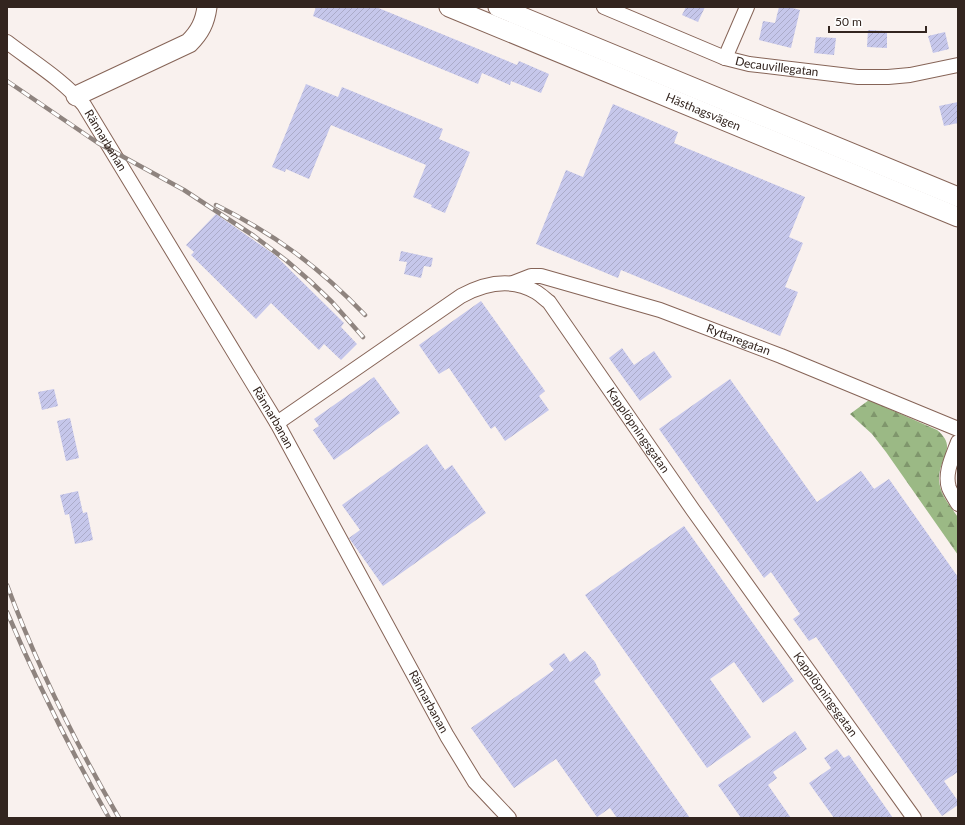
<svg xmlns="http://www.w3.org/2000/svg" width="965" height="825" font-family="Lato,sans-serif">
	<defs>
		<pattern id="forest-firs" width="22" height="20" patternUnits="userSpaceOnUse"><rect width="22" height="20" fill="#9bb985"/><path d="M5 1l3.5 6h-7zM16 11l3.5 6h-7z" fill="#7f966c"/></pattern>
		<pattern id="building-hatch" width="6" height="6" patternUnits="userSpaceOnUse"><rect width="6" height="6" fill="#c6c7eb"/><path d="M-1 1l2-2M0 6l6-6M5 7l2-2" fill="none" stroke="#ababc9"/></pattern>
	</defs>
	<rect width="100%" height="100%" fill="#f9f1ee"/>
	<path fill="url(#forest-firs)" d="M 869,400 L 937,430 C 959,448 938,458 939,480 C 940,492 946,501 953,510 C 954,512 957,515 958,518 C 960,524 958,546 958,555 L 886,452 L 872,434 L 850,414 Z"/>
	<g fill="url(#building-hatch)">
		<path d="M 316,7 L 376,7 L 517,65 L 519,61 L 549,74 L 541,93 L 511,81 L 510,85 L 482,73 L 478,84 L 313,16 Z"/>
		<path d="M 686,7 L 705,7 L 698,22 L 682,15 Z"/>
		<path d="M 779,7 L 789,7 L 800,10 L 791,48 L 759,40 L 763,21 L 775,23 Z"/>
		<path d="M 868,30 L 887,31 L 887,48 L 867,47 Z"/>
		<path d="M 945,32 L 949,49 L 933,53 L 928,36 Z"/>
		<path d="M 816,37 L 836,38 L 834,55 L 814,53 Z"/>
		<path d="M 306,84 L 338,97 L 342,87 L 443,129 L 439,139 L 470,152 L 445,213 L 431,207 L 432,205 L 413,197 L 426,165 L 331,125 L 309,179 L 286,169 L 285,172 L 272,167 Z"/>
		<path d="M 958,102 L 958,123 L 944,126 L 939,106 Z"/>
		<path d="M 613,104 L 678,132 L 674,143 L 805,197 L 789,237 L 803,243 L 785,287 L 798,292 L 780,336 L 621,270 L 618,278 L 536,244 L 566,170 L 583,177 Z"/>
		<path d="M 216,214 L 275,255 L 344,323 L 341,327 L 357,344 L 341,360 L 324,344 L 319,350 L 271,303 L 256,319 L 191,255 L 194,252 L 186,245 Z"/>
		<path d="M 401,251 L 433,258 L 431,267 L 424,266 L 421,278 L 404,274 L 407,262 L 399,261 Z"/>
		<path d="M 481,301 L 545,391 L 539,396 L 549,410 L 505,441 L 495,426 L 491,429 L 449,368 L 439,374 L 419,345 Z"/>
		<path d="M 622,348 L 634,365 L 654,351 L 672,377 L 640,401 L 609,358 Z"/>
		<path d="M 374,377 L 400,413 L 334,460 L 313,430 L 319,426 L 314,419 Z"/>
		<path d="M 730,379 L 817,502 L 861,471 L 874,489 L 889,479 L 958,577 L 958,772 L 944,781 L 958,801 L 958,805 L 942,816 L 816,637 L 809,641 L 793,619 L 800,614 L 771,572 L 764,578 L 659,429 Z"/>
		<path d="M 54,389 L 58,406 L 42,410 L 38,392 Z"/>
		<path d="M 70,418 L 79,458 L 66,461 L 57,421 Z"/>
		<path d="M 427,444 L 445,470 L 452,465 L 486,513 L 383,586 L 349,538 L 360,530 L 342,505 Z"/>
		<path d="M 78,491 L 83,513 L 87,512 L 93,540 L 75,544 L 69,514 L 65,515 L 60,495 Z"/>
		<path d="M 684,526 L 794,681 L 763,703 L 734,662 L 710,679 L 751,737 L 707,768 L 585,595 Z"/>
		<path d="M 585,651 L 595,662 L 601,675 L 594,681 L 690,818 L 617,818 L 610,808 L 597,817 L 556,759 L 514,788 L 471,728 L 554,670 L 549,664 L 564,653 L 570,662 Z"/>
		<path d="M 795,731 L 807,749 L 773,772 L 777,778 L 768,785 L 791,818 L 741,818 L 718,785 Z"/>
		<path d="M 837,749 L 844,758 L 849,755 L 893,818 L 834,818 L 809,783 L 831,768 L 824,758 Z"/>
	</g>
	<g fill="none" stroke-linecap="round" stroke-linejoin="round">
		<g stroke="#866457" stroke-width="16">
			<g id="street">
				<path id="s1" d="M 604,7 L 725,58 L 749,64 L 858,77 L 888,77 L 910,75 L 958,65"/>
				<path id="s2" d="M 7,42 C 33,62 63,80 84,105 L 277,423 L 447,736 L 475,782 L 509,818"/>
				<path d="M 725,58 L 747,7"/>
				<path id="s3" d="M 513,283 L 531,276 L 541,276 L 660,310 L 781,356 L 958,429"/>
				<path id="s4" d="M 277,423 L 461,296 C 485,283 511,277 536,292 C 541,295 545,299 549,302 L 693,510 L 914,818"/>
				<path d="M 958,442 C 953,456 944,473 949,488 C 951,493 955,499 958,504"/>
			</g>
		</g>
		<g stroke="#866457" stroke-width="21">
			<g id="secondary">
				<path id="s5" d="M 449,7 L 958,217"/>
				<path d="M 498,7 L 958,197"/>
				<path d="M 76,96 L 189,43 C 200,32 205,22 207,7"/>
			</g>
		</g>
		<use href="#street" stroke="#fff" stroke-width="14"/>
		<use href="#secondary" stroke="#fff" stroke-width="19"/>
		<g stroke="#8f847f" stroke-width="4.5">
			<g id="rail">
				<path d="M 7,81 L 98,143 L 184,190 L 254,236 L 287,261 L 310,281 L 332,302 L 363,337"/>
				<path d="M 216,205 C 276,235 319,267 365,315"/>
				<path d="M 7,585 C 37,666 76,744 119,818"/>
				<path d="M 7,612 C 37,683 71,751 109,818"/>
			</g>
		</g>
		<use href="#rail" stroke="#fff" stroke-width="3" stroke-dasharray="9" stroke-linecap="butt"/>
	</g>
	<g text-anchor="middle" stroke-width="3.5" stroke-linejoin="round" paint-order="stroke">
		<g font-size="12" fill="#33251f" stroke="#fff">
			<text dy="4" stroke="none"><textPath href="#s1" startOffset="184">Decauvillegatan</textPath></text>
			<text dy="4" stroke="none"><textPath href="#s5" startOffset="275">Hästhagsvägen</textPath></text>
			<text dy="4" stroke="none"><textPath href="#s2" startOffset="141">Rännarbanan</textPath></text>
			<text dy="4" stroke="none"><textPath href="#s3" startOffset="237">Ryttaregatan</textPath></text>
			<text dy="4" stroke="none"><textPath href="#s2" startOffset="465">Rännarbanan</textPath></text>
			<text dy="4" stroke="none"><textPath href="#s4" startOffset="475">Kapplöpningsgatan</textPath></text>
			<text dy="4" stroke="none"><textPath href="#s4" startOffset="799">Kapplöpningsgatan</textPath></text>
			<text dy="4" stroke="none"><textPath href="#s2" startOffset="789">Rännarbanan</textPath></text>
		</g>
	</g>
	<rect width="965" height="825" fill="none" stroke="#33251f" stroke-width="16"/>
	<path d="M829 26v6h97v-6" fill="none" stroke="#33251f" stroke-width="2"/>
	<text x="835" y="26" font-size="12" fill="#33251f" stroke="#ffffff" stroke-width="3" paint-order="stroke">50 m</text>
</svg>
